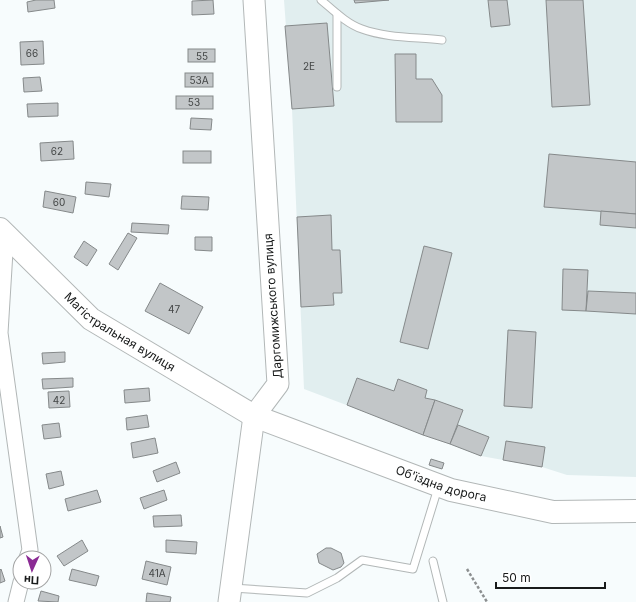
<svg xmlns="http://www.w3.org/2000/svg" width="636" height="602" font-family="Inter,sans-serif">
	<rect width="100%" height="100%" fill="#f7fcfd"/>
	<path fill="#e1eeef" d="M 284,0 L 636,0 L 636,477 L 567,475 L 542,467 L 481,456 L 304,389 L 292,109 Z"/>
	<g fill="#c2c6c8" stroke="#85898a">
		<path d="M 36,0 L 54,0 L 55,8 L 28,12 L 27,2 Z"/>
		<path d="M 213,0 L 214,14 L 192,15 L 192,1 Z"/>
		<path d="M 354,0 L 389,0 L 355,3 Z"/>
		<path d="M 488,0 L 507,0 L 510,25 L 491,27 Z"/>
		<path d="M 546,0 L 583,0 L 590,105 L 552,107 Z"/>
		<path d="M 327,23 L 334,106 L 292,109 L 285,26 Z"/>
		<path d="M 43,41 L 44,64 L 21,65 L 20,42 Z"/>
		<rect x="188" y="49" width="27" height="13"/>
		<path d="M 395,54 L 416,54 L 416,79 L 432,79 L 442,95 L 442,122 L 396,122 Z"/>
		<rect x="185" y="73" width="28" height="14"/>
		<path d="M 40,77 L 42,91 L 24,92 L 23,78 Z"/>
		<rect x="176" y="96" width="37" height="13"/>
		<path d="M 58,103 L 58,116 L 28,117 L 27,104 Z"/>
		<path d="M 191,118 L 212,119 L 211,130 L 190,129 Z"/>
		<path d="M 73,141 L 74,159 L 41,161 L 40,143 Z"/>
		<rect x="183" y="151" width="28" height="12"/>
		<path d="M 549,154 L 636,162 L 636,214 L 544,207 Z"/>
		<path d="M 86,182 L 111,184 L 109,197 L 85,194 Z"/>
		<path d="M 45,191 L 76,197 L 73,213 L 43,207 Z"/>
		<path d="M 182,196 L 209,197 L 208,210 L 181,209 Z"/>
		<path d="M 601,211 L 636,214 L 636,228 L 600,225 Z"/>
		<path d="M 331,215 L 332,250 L 340,250 L 342,293 L 333,293 L 334,305 L 301,307 L 297,217 Z"/>
		<path d="M 132,223 L 169,225 L 168,234 L 131,232 Z"/>
		<path d="M 128,233 L 137,238 L 118,270 L 109,264 Z"/>
		<path d="M 195,237 L 212,237 L 212,251 L 195,250 Z"/>
		<path d="M 84,241 L 97,250 L 87,266 L 74,257 Z"/>
		<path d="M 424,246 L 452,253 L 428,349 L 400,342 Z"/>
		<path d="M 563,269 L 588,270 L 586,311 L 562,310 Z"/>
		<path d="M 160,283 L 203,307 L 189,334 L 145,311 Z"/>
		<path d="M 588,291 L 636,293 L 636,314 L 586,311 Z"/>
		<path d="M 508,330 L 536,332 L 532,408 L 504,406 Z"/>
		<path d="M 65,352 L 65,362 L 43,364 L 42,353 Z"/>
		<path d="M 73,378 L 73,387 L 43,389 L 42,379 Z"/>
		<path d="M 357,378 L 394,391 L 398,379 L 427,390 L 425,398 L 435,400 L 423,435 L 347,405 Z"/>
		<path d="M 149,388 L 150,401 L 125,403 L 124,390 Z"/>
		<path d="M 69,391 L 70,407 L 49,408 L 48,392 Z"/>
		<path d="M 435,400 L 463,410 L 450,444 L 423,435 Z"/>
		<path d="M 147,415 L 149,427 L 127,430 L 126,418 Z"/>
		<path d="M 59,423 L 61,437 L 44,439 L 42,425 Z"/>
		<path d="M 458,425 L 489,437 L 481,456 L 450,444 Z"/>
		<path d="M 155,438 L 158,453 L 133,458 L 131,443 Z"/>
		<path d="M 506,441 L 545,447 L 542,467 L 503,460 Z"/>
		<path d="M 431,459 L 444,463 L 442,469 L 429,465 Z"/>
		<path d="M 176,462 L 180,473 L 157,482 L 153,471 Z"/>
		<path d="M 61,471 L 64,485 L 49,489 L 46,474 Z"/>
		<path d="M 97,490 L 101,502 L 68,511 L 65,499 Z"/>
		<path d="M 164,490 L 167,500 L 144,509 L 140,498 Z"/>
		<path d="M 181,515 L 182,526 L 154,527 L 153,516 Z"/>
		<path d="M 0,526 L 3,537 L 0,538 Z"/>
		<path d="M 82,540 L 88,551 L 64,566 L 57,556 Z"/>
		<path d="M 166,540 L 197,542 L 196,554 L 166,552 Z"/>
		<path d="M 326,548 L 331,548 L 341,553 L 344,563 L 341,567 L 333,570 L 319,563 L 317,554 Z"/>
		<path d="M 146,561 L 171,567 L 167,585 L 142,579 Z"/>
		<path d="M 1,569 L 5,581 L 0,583 L 0,570 Z"/>
		<path d="M 72,569 L 99,576 L 96,586 L 69,580 Z"/>
		<path d="M 41,591 L 59,596 L 58,602 L 38,601 Z"/>
		<path d="M 147,593 L 171,597 L 170,602 L 146,602 Z"/>
	</g>
	<g fill="none" stroke-linecap="round" stroke-linejoin="round">
		<g stroke="#b2b7b7" stroke-width="9">
			<g id="lane">
				<path d="M 321,0 C 333,10 347,24 362,29 C 386,38 416,37 442,40"/>
				<path d="M 337,14 L 337,87"/>
				<path d="M 433,561 L 443,602"/>
				<path d="M 232,588 L 307,593 L 337,578 L 362,560 L 413,569 L 438,488"/>
			</g>
		</g>
		<g stroke="#b2b7b7" stroke-width="17">
			<g id="street">
				<path d="M 6,235 L 0,333 L 30,550 L 27,558"/>
				<path d="M 16,602 L 21,582"/>
			</g>
		</g>
		<g stroke="#b2b7b7" stroke-width="23">
			<path id="secondary" d="M 229,602 L 254,416 L 278,384 L 254,0"/>
		</g>
		<g stroke="#b2b7b7" stroke-width="24">
			<g id="primary">
				<path id="s1" d="M 0,229 L 91,319 L 254,416 L 451,490 L 553,512 L 636,511"/>
			</g>
		</g>
		<path stroke="#8c8f90" stroke-width="2.5" stroke-dasharray="3 2" stroke-linecap="butt" d="M 467,569 L 487,602"/>
		<use href="#lane" stroke="#fff" stroke-width="7"/>
		<use href="#street" stroke="#fff" stroke-width="15"/>
		<use href="#secondary" stroke="#fff" stroke-width="21"/>
		<use href="#primary" stroke="#fff" stroke-width="22"/>
	</g>
	<g text-anchor="middle" stroke-width="3.5" stroke-linejoin="round" paint-order="stroke">
		<g font-size="10" fill="#434646">
			<text x="32" y="57">66</text>
			<text x="202" y="60">55</text>
			<text x="309" y="70">2Е</text>
			<text x="199" y="84">53А</text>
			<text x="194" y="106">53</text>
			<text x="57" y="155">62</text>
			<text x="59" y="206">60</text>
			<text x="174" y="313">47</text>
			<text x="59" y="404">42</text>
			<text x="157" y="577">41А</text>
		</g>
		<g font-size="12" fill="#191b1b" stroke="#fff">
			<text transform="translate(273 306) rotate(-94)" y="4">Даргомижського вулиця</text>
			<text dy="4" stroke="none"><textPath href="#s1" startOffset="159">Магістральная вулиця</textPath></text>
			<text dy="4" stroke="none"><textPath href="#s1" startOffset="517">Об'їздна дорога</textPath></text>
		</g>
	</g>
	<g transform="translate(32 570) rotate(183)"><circle r="19" fill="#ffffff" stroke="#a3a4a4"/>
	<path d="M0-3L7 15L0 10L-7 15Z" fill="#8b2b94"/>
	<text y="-6" font-size="11" font-weight="bold" text-anchor="middle" fill="#191b1b">Пн</text>
	</g>
	<path d="M496 582v6h109v-6" fill="none" stroke="#191b1b" stroke-width="2"/>
	<text x="502" y="582" font-size="12" fill="#191b1b" stroke="#ffffff" stroke-width="3" paint-order="stroke">50 m</text>
</svg>
